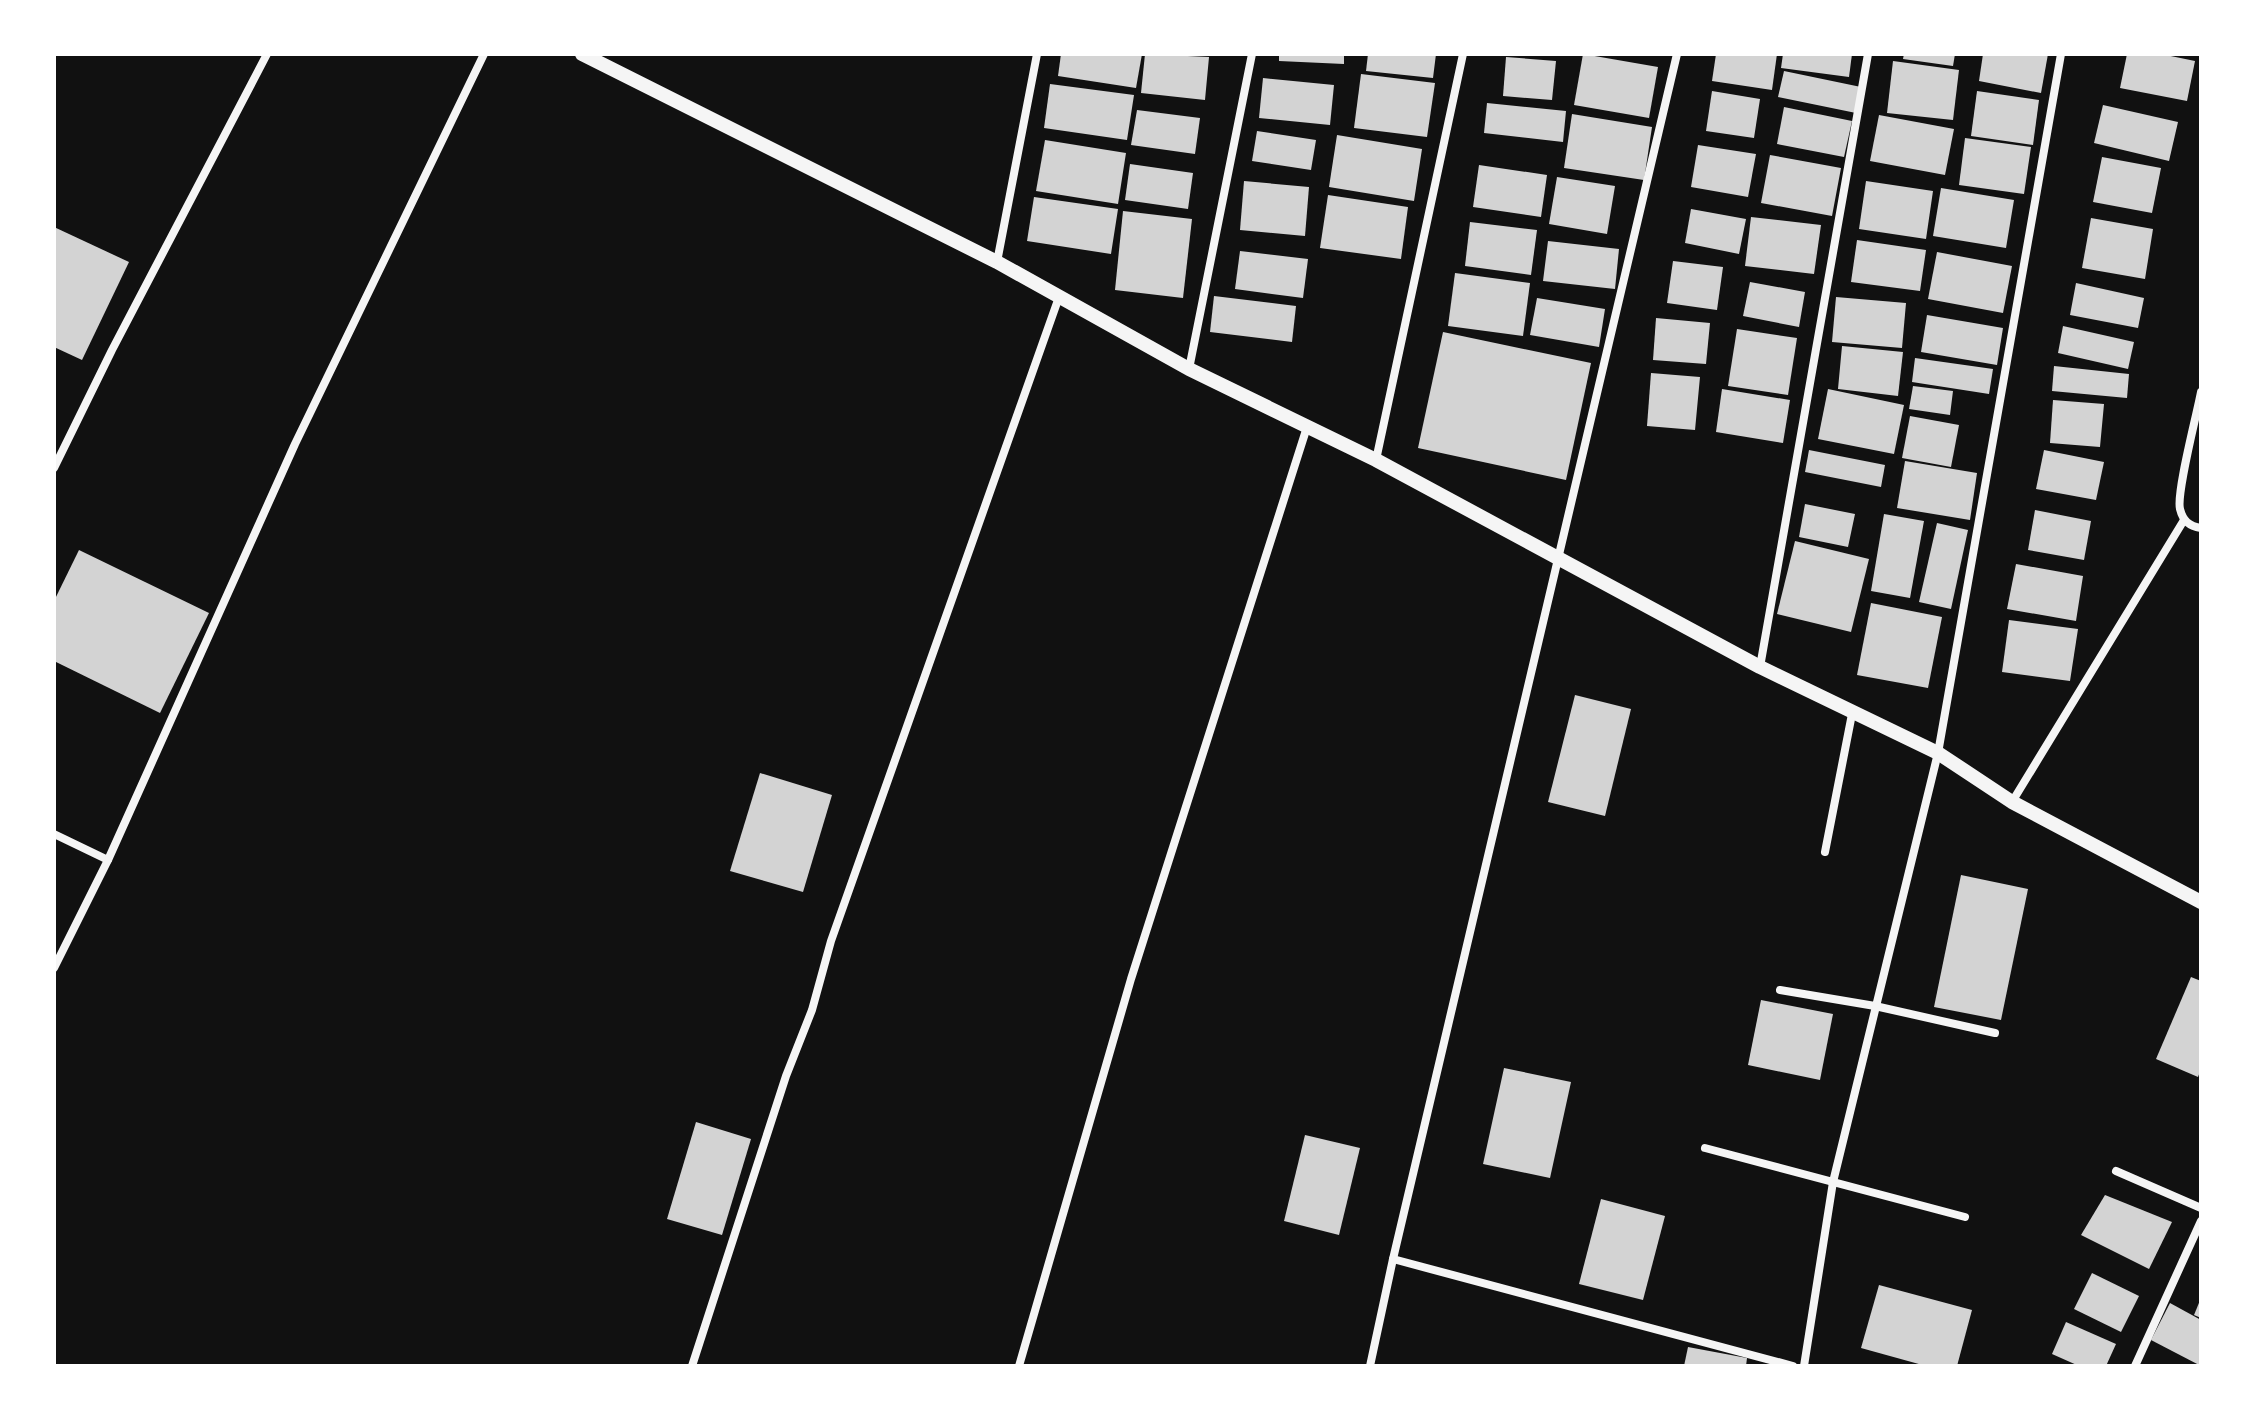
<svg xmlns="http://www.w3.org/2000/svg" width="2255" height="1420" font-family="Commissioner,sans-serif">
	<rect width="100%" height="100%" fill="#111"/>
	<g fill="#d3d3d3">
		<path d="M 1061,54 L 1142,54 L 1136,88 L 1058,76 Z"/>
		<path d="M 1145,54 L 1209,57 L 1205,100 L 1141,93 Z"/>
		<path d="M 1279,54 L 1344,54 L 1344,64 L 1279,61 Z"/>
		<path d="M 1368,54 L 1436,54 L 1433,78 L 1366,71 Z"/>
		<path d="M 1583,54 L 1658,67 L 1649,118 L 1574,105 Z"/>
		<path d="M 1716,54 L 1777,54 L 1772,90 L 1712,81 Z"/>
		<path d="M 1783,54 L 1852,54 L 1849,77 L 1781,68 Z"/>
		<path d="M 1904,54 L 1955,54 L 1953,66 L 1903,59 Z"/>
		<path d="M 1983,54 L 2048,54 L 2041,93 L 1979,81 Z"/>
		<path d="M 2127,54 L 2161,54 L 2195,61 L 2187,101 L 2120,88 Z"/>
		<path d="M 1506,57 L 1556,61 L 1552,100 L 1503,96 Z"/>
		<path d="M 1893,61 L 1959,70 L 1953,120 L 1887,113 Z"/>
		<path d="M 1784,71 L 1861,87 L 1856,113 L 1778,97 Z"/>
		<path d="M 1361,74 L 1435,83 L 1427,137 L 1354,128 Z"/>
		<path d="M 1263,78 L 1334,85 L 1330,125 L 1259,118 Z"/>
		<path d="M 1050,84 L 1134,95 L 1127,140 L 1044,128 Z"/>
		<path d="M 1712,91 L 1760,99 L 1754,138 L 1706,131 Z"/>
		<path d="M 1977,91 L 2039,100 L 2033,145 L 1971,136 Z"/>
		<path d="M 1487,103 L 1566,111 L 1563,142 L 1484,133 Z"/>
		<path d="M 2103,105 L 2178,122 L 2169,161 L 2094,143 Z"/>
		<path d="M 1784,107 L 1852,121 L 1844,157 L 1777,144 Z"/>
		<path d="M 1137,110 L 1200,118 L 1195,154 L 1131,145 Z"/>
		<path d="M 1572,114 L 1652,127 L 1644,180 L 1564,168 Z"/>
		<path d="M 1879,115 L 1954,129 L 1945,175 L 1870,161 Z"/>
		<path d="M 1257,131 L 1316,140 L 1311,170 L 1252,161 Z"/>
		<path d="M 1337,135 L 1422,149 L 1414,201 L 1329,187 Z"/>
		<path d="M 1965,138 L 2031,147 L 2024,194 L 1959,185 Z"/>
		<path d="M 1045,140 L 1126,153 L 1118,204 L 1036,191 Z"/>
		<path d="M 1698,145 L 1756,154 L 1748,197 L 1691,187 Z"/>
		<path d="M 1770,155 L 1841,168 L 1832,216 L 1761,203 Z"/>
		<path d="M 2102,157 L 2161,168 L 2152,213 L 2093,202 Z"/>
		<path d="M 1130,164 L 1193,173 L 1188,209 L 1125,200 Z"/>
		<path d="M 1479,165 L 1547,175 L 1541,217 L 1473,207 Z"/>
		<path d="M 1557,177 L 1615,186 L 1607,234 L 1549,224 Z"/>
		<path d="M 1244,181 L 1309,187 L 1305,236 L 1240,230 Z"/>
		<path d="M 1866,181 L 1933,191 L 1926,239 L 1859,229 Z"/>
		<path d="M 1941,188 L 2014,200 L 2006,248 L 1933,236 Z"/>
		<path d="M 1328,195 L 1408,207 L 1401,259 L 1320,248 Z"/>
		<path d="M 1034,197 L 1118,209 L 1111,254 L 1027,241 Z"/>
		<path d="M 1691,209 L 1746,219 L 1739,254 L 1685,243 Z"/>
		<path d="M 1123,211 L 1192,219 L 1183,298 L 1115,290 Z"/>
		<path d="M 1751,217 L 1821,225 L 1814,274 L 1745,266 Z"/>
		<path d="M 2091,218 L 2153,229 L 2145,279 L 2082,268 Z"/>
		<path d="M 1470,222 L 1537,230 L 1531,275 L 1465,266 Z"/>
		<path d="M 54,227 L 129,262 L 82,360 L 54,347 Z"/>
		<path d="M 1857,240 L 1926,250 L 1920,291 L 1851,282 Z"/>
		<path d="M 1548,241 L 1619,249 L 1615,289 L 1543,281 Z"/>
		<path d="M 1240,251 L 1308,259 L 1303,298 L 1235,289 Z"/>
		<path d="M 1937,252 L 2012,266 L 2003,313 L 1928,299 Z"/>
		<path d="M 1673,261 L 1723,267 L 1717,310 L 1667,303 Z"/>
		<path d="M 1455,273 L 1530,283 L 1523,336 L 1448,326 Z"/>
		<path d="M 1750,282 L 1805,292 L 1799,327 L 1743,316 Z"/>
		<path d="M 2076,283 L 2144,298 L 2138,328 L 2070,315 Z"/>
		<path d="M 1214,296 L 1296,306 L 1292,342 L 1210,332 Z"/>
		<path d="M 1836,297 L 1906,303 L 1902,348 L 1832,342 Z"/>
		<path d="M 1537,298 L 1605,309 L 1599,347 L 1530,335 Z"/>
		<path d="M 1927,315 L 2003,328 L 1997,365 L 1921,352 Z"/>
		<path d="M 1656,318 L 1710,323 L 1706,364 L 1653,360 Z"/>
		<path d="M 2063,326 L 2134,342 L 2128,369 L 2058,353 Z"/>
		<path d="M 1737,329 L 1797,338 L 1788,395 L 1728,386 Z"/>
		<path d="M 1443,332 L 1591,363 L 1566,480 L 1418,448 Z"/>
		<path d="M 1842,346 L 1903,352 L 1898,396 L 1838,389 Z"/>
		<path d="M 1915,358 L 1993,369 L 1989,394 L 1912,382 Z"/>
		<path d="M 2054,366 L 2129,374 L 2127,398 L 2052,391 Z"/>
		<path d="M 1651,373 L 1700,377 L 1695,430 L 1647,426 Z"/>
		<path d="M 1913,386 L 1953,391 L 1950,415 L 1909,409 Z"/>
		<path d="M 1722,389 L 1790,400 L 1783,443 L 1716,432 Z"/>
		<path d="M 1828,389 L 1904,405 L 1894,454 L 1818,439 Z"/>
		<path d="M 2053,400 L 2104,404 L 2100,447 L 2050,443 Z"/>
		<path d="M 1910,416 L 1959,425 L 1951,467 L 1902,458 Z"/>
		<path d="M 1809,450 L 1885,465 L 1881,487 L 1805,472 Z"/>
		<path d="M 2044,450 L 2104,462 L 2096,500 L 2036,489 Z"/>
		<path d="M 1905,461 L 1977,473 L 1970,520 L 1897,508 Z"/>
		<path d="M 1805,504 L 1855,514 L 1848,547 L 1799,537 Z"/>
		<path d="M 2035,510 L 2091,521 L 2084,560 L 2028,550 Z"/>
		<path d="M 1884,514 L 1924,521 L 1910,598 L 1871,591 Z"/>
		<path d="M 1937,523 L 1968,530 L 1951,609 L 1919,602 Z"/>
		<path d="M 1795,541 L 1869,559 L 1851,632 L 1777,614 Z"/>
		<path d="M 79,550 L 209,613 L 160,713 L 54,661 L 54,601 Z"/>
		<path d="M 2016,564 L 2083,576 L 2076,621 L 2007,609 Z"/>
		<path d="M 1871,603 L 1942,617 L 1928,688 L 1857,675 Z"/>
		<path d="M 2009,620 L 2078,629 L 2070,681 L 2002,672 Z"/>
		<path d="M 1575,695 L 1631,709 L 1605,816 L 1548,802 Z"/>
		<path d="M 760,773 L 832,795 L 803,892 L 730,871 Z"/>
		<path d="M 1961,875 L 2028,889 L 2001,1020 L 1934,1007 Z"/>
		<path d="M 2191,977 L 2201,981 L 2201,1069 L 2198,1077 L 2156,1059 Z"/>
		<path d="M 1761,1000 L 1833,1014 L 1820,1080 L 1748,1065 Z"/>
		<path d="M 1504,1068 L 1571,1082 L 1550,1178 L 1483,1164 Z"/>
		<path d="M 696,1122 L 751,1139 L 722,1235 L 667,1219 Z"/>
		<path d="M 1305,1135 L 1360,1148 L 1339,1235 L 1284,1221 Z"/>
		<path d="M 2105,1195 L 2172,1222 L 2149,1269 L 2081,1235 Z"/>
		<path d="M 1601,1199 L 1665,1216 L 1643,1300 L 1579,1284 Z"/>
		<path d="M 2092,1273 L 2139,1296 L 2121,1332 L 2074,1309 Z"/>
		<path d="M 1879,1285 L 1972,1310 L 1957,1366 L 1926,1366 L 1861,1348 Z"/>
		<path d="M 2201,1298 L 2201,1318 L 2194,1315 Z"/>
		<path d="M 2170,1303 L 2201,1320 L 2201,1366 L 2151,1340 Z"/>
		<path d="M 2066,1322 L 2116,1344 L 2106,1366 L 2079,1366 L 2052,1354 Z"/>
		<path d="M 1688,1347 L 1747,1358 L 1746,1366 L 1684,1366 Z"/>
	</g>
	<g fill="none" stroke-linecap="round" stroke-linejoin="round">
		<g stroke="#f5f5f5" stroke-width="8">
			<path d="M 997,262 L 1037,54"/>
			<path d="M 1189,369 L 1252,54"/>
			<path d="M 2201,392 C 2197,414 2176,493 2180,509 C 2183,521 2189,526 2201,528"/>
			<path d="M 1376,460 L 1463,54"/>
			<path d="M 54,468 L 112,350 L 267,54"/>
			<path d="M 1760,667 L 1868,54"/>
			<path d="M 2012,802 L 2184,520"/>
			<path d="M 54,834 L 108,860"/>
			<path d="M 1825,852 L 1852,714"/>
			<path d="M 54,968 L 108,860 L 295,444 L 484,54"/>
			<path d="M 1780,990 L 1875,1006 L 1995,1033"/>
			<path d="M 1705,1148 L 1965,1217"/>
			<path d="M 2116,1171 L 2201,1208"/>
			<path d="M 1393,1259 L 1793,1366"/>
			<path d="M 692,1366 L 786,1076 L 812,1010 L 831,941 L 1059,297"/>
			<path d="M 1019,1366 L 1131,979 L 1307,427"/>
			<path d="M 1370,1366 L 1393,1259 L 1677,54"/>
			<path d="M 1804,1366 L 1833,1182 L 1938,753 L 2061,54"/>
			<path d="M 2135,1366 L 2201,1221"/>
		</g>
		<path stroke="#f5f5f5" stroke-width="14" d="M 582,54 L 997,262 L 1189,369 L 1376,460 L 1760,667 L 1938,753 L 2012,802 L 2201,902"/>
	</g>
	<rect width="2255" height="1420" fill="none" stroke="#ffffff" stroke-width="112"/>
</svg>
